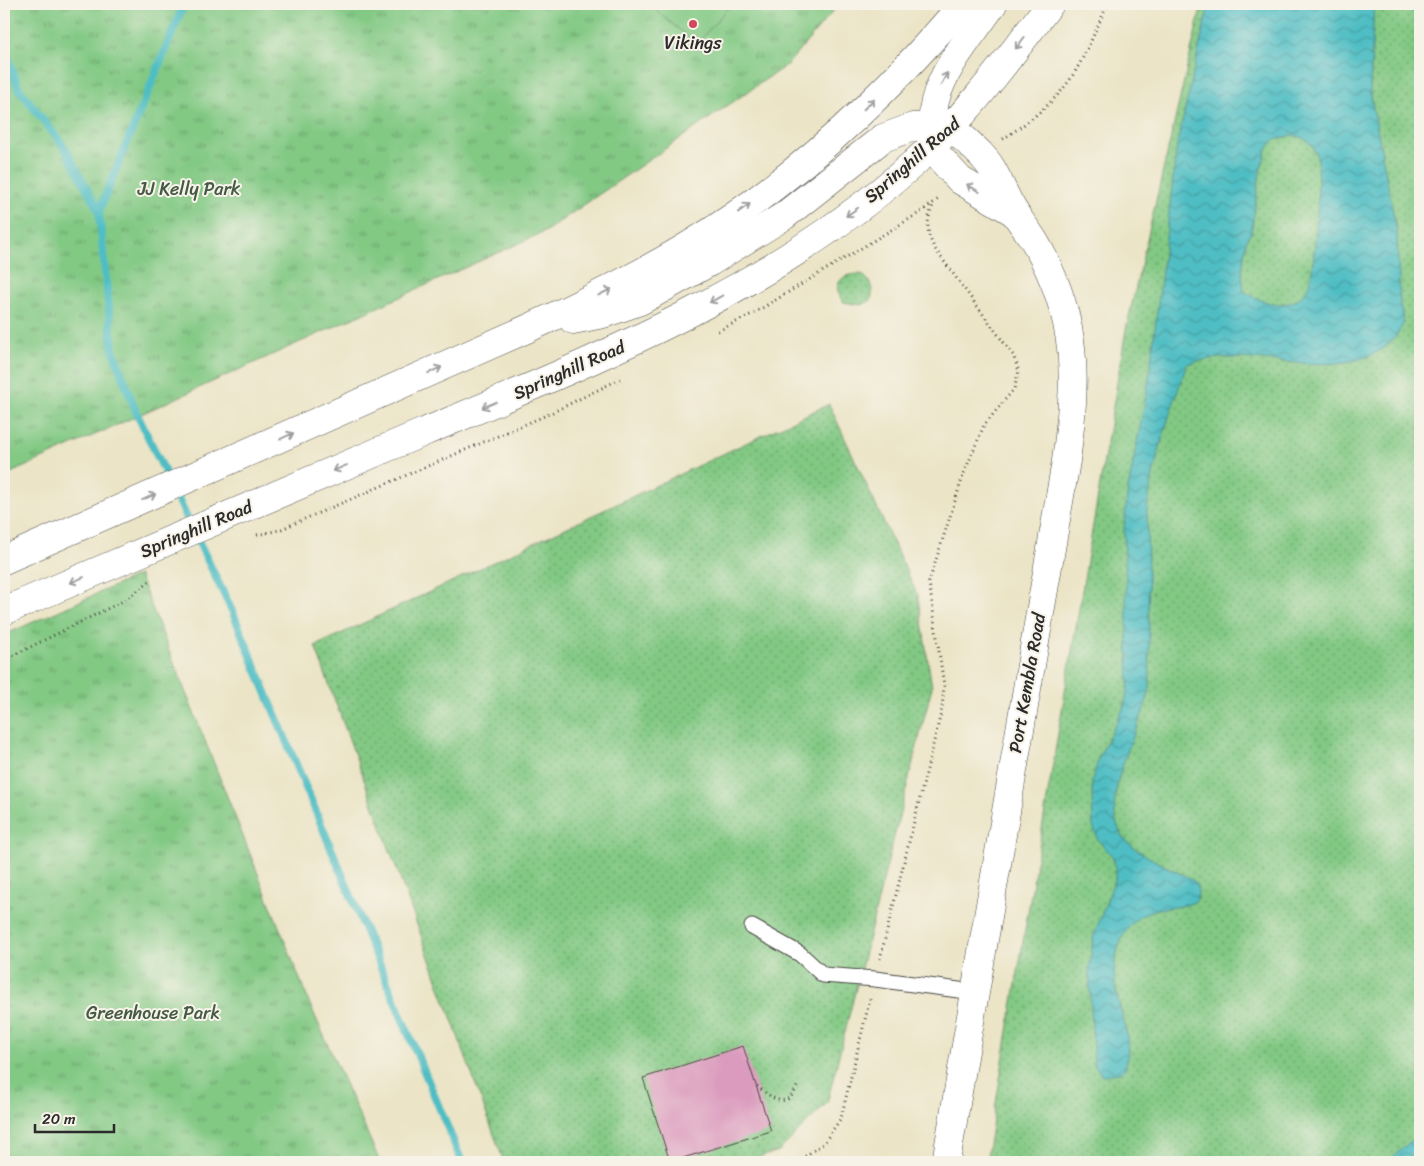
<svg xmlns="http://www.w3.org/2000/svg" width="1424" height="1166" font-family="Sriracha,sans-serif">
	<defs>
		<pattern id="grass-dots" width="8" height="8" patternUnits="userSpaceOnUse" patternTransform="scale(1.25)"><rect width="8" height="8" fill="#82c984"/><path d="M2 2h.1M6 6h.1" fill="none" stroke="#6ba36c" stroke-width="1.8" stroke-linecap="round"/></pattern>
		<pattern id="park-tufts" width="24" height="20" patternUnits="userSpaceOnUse" patternTransform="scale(1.25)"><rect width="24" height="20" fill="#82c984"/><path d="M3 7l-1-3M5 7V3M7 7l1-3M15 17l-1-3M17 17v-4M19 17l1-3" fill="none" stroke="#6ba36c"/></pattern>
		<pattern id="water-waves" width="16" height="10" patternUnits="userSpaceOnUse" patternTransform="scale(1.25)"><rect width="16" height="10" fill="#4fbec4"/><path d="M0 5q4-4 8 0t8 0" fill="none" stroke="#429b9f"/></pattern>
	</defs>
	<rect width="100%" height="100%" fill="#f7f3e8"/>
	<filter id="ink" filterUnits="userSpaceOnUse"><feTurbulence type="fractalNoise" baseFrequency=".02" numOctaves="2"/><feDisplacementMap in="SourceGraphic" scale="10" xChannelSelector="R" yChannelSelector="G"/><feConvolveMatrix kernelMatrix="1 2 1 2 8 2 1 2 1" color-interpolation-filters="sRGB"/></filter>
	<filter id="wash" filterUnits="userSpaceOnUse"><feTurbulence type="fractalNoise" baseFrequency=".0096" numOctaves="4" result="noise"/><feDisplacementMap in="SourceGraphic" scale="20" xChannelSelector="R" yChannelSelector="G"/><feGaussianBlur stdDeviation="1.12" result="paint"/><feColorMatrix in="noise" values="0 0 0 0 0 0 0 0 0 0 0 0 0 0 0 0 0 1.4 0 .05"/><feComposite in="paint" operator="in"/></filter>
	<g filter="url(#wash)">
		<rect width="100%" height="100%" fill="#ebe4c6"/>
		<g fill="url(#grass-dots)" stroke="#567a58">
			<path d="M 1202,4 L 1420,4 L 1420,1162 L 986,1162 L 1126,329 Z"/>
			<path d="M 861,274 C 871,280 874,290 871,300 L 862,305 L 843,302 C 831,284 840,274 861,274 Z"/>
			<path d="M 829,404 L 918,596 L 932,687 L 827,1103 L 779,1151 L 744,1162 L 504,1162 L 315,646 Z"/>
		</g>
		<g fill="url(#park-tufts)" stroke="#567a58">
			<path d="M 4,4 L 839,4 L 788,64 L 546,231 L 4,476 Z"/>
			<path d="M 139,575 L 311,1007 L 380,1162 L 4,1162 L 4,635 Z"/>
		</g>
		<path fill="#82c984" stroke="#567a58" d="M 648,4 L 731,4 L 697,44 Z"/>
		<g fill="url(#water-waves)" stroke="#3d7478" fill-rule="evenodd">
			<path d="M 1209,4 L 1374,4 L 1370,91 L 1397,233 L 1400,306 L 1404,322 C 1377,385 1283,358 1232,358 C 1217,357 1201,360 1187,364 C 1170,413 1153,460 1147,511 L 1150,688 C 1142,730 1088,810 1131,845 C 1149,860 1174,869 1194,881 C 1199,888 1199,893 1196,901 C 1178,911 1155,904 1138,918 C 1127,926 1122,936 1118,949 C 1103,995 1138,1026 1125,1069 L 1119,1073 L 1102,1075 L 1094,1065 L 1089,972 L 1093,938 L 1115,879 L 1116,867 L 1112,856 L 1098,840 L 1093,826 L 1092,781 L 1099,757 L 1124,707 L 1129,684 L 1124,530 L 1127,495 L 1149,379 L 1177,145 ZM 1293,135 C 1308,137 1314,146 1318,160 C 1319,183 1316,272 1307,289 C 1294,313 1262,304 1244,291 L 1242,272 L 1246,242 L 1251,233 L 1260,172 L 1267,149 L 1274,140 Z"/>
			<path d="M 1420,1133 L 1420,1162 L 1387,1162 Z"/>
		</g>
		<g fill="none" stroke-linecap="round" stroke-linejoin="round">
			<g stroke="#4fbec4" stroke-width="8">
				<path d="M 4,7 L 4,4"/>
				<path d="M 4,47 L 19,89 L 65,148 L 99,211 L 113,350 L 136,412 L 233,613 L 462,1162"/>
				<path d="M 99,211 L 184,4"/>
			</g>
		</g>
		<g id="blocks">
			<path fill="#db9bbe" d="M 743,1046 L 771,1131 L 670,1162 L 643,1078 Z"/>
		</g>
	</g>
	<g filter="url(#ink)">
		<use href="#blocks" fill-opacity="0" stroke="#484742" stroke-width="1"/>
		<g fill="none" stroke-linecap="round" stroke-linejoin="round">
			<g stroke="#484742" stroke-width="17">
				<path id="lane" d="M 752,927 L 800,954 L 823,975 L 875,979 L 974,992"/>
			</g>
			<g stroke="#484742" stroke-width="29">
				<g id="street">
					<path d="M 931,148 L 960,180 L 1015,213"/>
					<path d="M 946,1162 L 1066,461 C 1077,378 1079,320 1036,244 C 1030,233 1021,223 1015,213 C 1006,199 1000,183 992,169 C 983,153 965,141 953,128"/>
				</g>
			</g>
			<g stroke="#484742" stroke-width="29">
				<g id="primary">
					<path d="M 931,144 C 932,130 932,115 935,101 C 944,66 973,34 993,4"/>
					<path d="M 573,320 L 603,314 L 640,301 L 710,262 L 784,216 L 883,138 L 913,127 L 932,126 L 953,128"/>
					<path d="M 4,560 L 529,328 C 583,303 637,277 688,246 C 793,182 884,97 963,4"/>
					<path d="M 4,611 C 144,552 284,492 424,432 C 595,360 773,289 914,163 C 967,116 1007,60 1050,4"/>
				</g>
			</g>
			<g stroke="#484742" stroke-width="3" stroke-dasharray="1 4" stroke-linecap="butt">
				<path d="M 1003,139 C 1024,125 1046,109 1062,90 C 1083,65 1094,32 1108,4"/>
				<path d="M 718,331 L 754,313 L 916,215 L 940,198"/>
				<path d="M 257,535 L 279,530 L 549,414 L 620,379"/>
				<path d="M 4,660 L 127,599 L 152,579"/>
				<path d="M 880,959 L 942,709 L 944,686 L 929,582 L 963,476 L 984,425 L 1014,389 L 1019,371 L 1013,355 L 935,249 C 926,233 926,222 933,205"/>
				<path d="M 757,1086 C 771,1097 787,1112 797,1086"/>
				<path d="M 797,1162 L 824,1143 L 841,1118 L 870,999"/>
			</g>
			<use href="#lane" stroke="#fff" stroke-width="15"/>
			<use href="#street" stroke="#fff" stroke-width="28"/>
			<use href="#primary" stroke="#fff" stroke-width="28"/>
		</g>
		<defs><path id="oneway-shaft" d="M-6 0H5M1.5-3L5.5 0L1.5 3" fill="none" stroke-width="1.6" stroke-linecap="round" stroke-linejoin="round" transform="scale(1.25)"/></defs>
		<g stroke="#a0a0a0">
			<use href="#oneway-shaft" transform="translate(1020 43) rotate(127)"/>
			<use href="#oneway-shaft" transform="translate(944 79) rotate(-62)"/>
			<use href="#oneway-shaft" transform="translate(869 104) rotate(-44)"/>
			<use href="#oneway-shaft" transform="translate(973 188) rotate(-149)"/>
			<use href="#oneway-shaft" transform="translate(744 208) rotate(-36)"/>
			<use href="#oneway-shaft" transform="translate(852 212) rotate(145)"/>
			<use href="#oneway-shaft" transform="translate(605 292) rotate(-26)"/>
			<use href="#oneway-shaft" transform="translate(716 299) rotate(151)"/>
			<use href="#oneway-shaft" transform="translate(435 370) rotate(-24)"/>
			<use href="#oneway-shaft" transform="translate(489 405) rotate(157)"/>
			<use href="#oneway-shaft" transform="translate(287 436) rotate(-24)"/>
			<use href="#oneway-shaft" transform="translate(340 468) rotate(157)"/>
			<use href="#oneway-shaft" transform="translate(149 497) rotate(-24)"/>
			<use href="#oneway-shaft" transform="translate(77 580) rotate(157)"/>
		</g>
	</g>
	<circle fill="#d1495b" stroke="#f7f3e8" stroke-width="2" cx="693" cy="24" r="5"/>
	<g text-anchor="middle" stroke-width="4" stroke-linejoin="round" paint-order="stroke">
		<g font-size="18" fill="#2b2b2b" stroke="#f7f3e8">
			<text x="693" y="49">Vikings</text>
		</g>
		<g font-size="18" fill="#2b2b2b" stroke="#f7f3e8">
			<text transform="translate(912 160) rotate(-41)" y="6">Springhill Road</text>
			<text transform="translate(569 370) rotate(-24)" y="6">Springhill Road</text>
			<text transform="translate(196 529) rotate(-23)" y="6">Springhill Road</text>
			<text transform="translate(1027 683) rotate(-80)" y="6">Port Kembla Road</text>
		</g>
		<g font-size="18" fill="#455a46" stroke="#f7f3e8">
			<text x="189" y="195">JJ Kelly Park</text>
			<text x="153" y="1019">Greenhouse Park</text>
		</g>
	</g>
	<rect width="1424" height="1166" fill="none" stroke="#f7f3e8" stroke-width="20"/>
	<path d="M35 1124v8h79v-8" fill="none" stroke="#2b2b2b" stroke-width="2.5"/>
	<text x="42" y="1124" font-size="15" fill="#2b2b2b" stroke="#f7f3e8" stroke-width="4" paint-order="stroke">20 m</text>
</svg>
